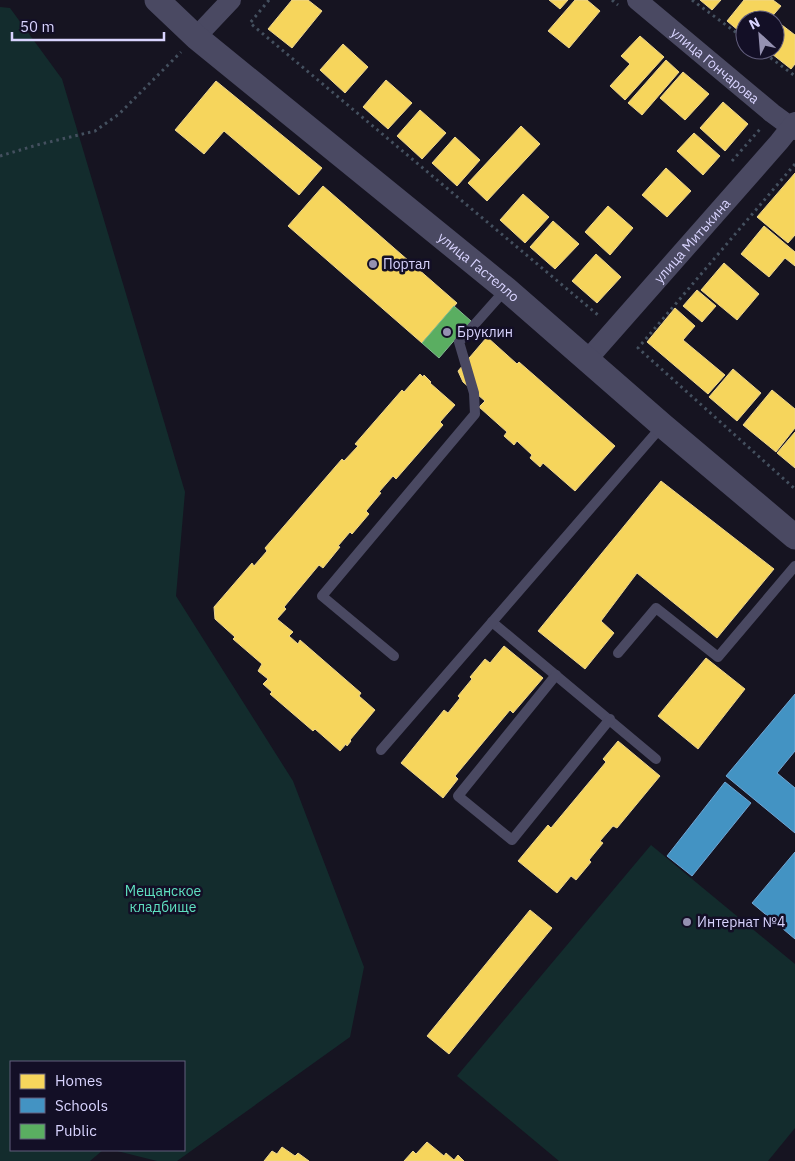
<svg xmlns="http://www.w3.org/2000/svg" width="795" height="1161" font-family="'IBM Plex Sans',sans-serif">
	<rect width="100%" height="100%" fill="#161421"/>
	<g fill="#132c2d">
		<path d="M 0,7 L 10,8 L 62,79 L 185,492 L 176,596 L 293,781 L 364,967 L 350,1037 L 177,1161 L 157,1161 L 113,1150 L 184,1150 L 184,1062 L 11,1062 L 11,1150 L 103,1150 L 90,1161 L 0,1161 Z"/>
		<path d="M 651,845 L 795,964 L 795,1128 L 768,1161 L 559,1161 L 457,1076 Z"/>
	</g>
	<g fill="#f6d55c" stroke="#edd58d">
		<path d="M 292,0 L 308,0 L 322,11 L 292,48 L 268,29 Z"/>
		<path d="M 549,0 L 568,0 L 560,9 Z"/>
		<path d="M 575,0 L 587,0 L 600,11 L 569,48 L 548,31 Z"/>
		<path d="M 700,0 L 721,0 L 712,10 Z"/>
		<path d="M 744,0 L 773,0 L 781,6 L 769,20 L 745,20 L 745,36 L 727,21 Z"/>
		<path d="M 778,22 L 795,35 L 795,64 L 791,69 L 767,50 L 775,50 L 775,26 Z"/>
		<path d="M 640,36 L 664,57 L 625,100 L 610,86 L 630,64 L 621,56 Z"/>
		<path d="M 343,44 L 368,67 L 345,93 L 320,70 Z"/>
		<path d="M 666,60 L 679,72 L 642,115 L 628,103 Z"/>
		<path d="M 683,72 L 709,94 L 685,120 L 660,98 Z"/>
		<path d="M 386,80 L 412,103 L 388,129 L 363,107 Z"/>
		<path d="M 216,81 L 322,168 L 299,195 L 224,131 L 204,154 L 175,130 Z"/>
		<path d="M 723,102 L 748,124 L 725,151 L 700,128 Z"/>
		<path d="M 420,110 L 446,133 L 422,159 L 397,136 Z"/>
		<path d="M 521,126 L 540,144 L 487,201 L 468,183 Z"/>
		<path d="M 694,133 L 720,156 L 703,175 L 677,151 Z"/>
		<path d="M 455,137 L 480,160 L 457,186 L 432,163 Z"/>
		<path d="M 666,168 L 691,191 L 667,217 L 642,195 Z"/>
		<path d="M 795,173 L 795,235 L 788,243 L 757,217 Z"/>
		<path d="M 323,186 L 457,303 L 422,343 L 288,226 Z"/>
		<path d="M 523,194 L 549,217 L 525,243 L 500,220 Z"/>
		<path d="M 608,206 L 633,228 L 610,255 L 585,232 Z"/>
		<path d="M 553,221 L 579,244 L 555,269 L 530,247 Z"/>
		<path d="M 764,226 L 795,252 L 795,266 L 785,258 L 769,277 L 741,254 Z"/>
		<path d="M 596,254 L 621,277 L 597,303 L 572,281 Z"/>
		<path d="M 724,263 L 759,294 L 737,320 L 701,290 Z"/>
		<path d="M 697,290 L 716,306 L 702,322 L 683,306 Z"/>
		<path d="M 675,308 L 695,326 L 683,340 L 725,375 L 708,394 L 647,342 Z"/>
		<path d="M 487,337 L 517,364 L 519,362 L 615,446 L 575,491 L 543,463 L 540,467 L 530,458 L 532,455 L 517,441 L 514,445 L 504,436 L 507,432 L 479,407 L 485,401 L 463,382 L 458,371 Z"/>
		<path d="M 733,369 L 761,393 L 737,421 L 709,397 Z"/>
		<path d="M 420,374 L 423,377 L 424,375 L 431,382 L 430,383 L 455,405 L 440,422 L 443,425 L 396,479 L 393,476 L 379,492 L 381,493 L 366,511 L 369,514 L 352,534 L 350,532 L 338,546 L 340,547 L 323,568 L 319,565 L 284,607 L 286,609 L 277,619 L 293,632 L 289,636 L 298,644 L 300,640 L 361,693 L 359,696 L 375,710 L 350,740 L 351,741 L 347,746 L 346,744 L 340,751 L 315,729 L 313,731 L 270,694 L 272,692 L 263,684 L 268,679 L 258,671 L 262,664 L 233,639 L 235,637 L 215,619 L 214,607 L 252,563 L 254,566 L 267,551 L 265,548 L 342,459 L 344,461 L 358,446 L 355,444 L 402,390 L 404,392 Z"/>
		<path d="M 772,390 L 795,409 L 795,428 L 776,452 L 743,425 Z"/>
		<path d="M 795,432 L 795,468 L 777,453 Z"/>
		<path d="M 661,481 L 774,569 L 717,638 L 637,573 L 601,621 L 614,633 L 585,669 L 538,631 Z"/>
		<path d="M 504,646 L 543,678 L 513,713 L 510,710 L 455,776 L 458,779 L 443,798 L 401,763 L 444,710 L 448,713 L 460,698 L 458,696 L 472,679 L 470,677 L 485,659 L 490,663 Z"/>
		<path d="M 706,658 L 745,689 L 698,749 L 658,716 Z"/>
		<path d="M 618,741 L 660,776 L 617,828 L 613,826 L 600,841 L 603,843 L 589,860 L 591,862 L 576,880 L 571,876 L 557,893 L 518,861 L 548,825 L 551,828 L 606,762 L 603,759 Z"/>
		<path d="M 530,910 L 552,928 L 449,1054 L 427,1036 Z"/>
		<path d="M 427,1142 L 444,1156 L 446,1153 L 454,1160 L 458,1155 L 464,1161 L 404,1161 L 413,1151 L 416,1154 Z"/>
		<path d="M 282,1147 L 295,1156 L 298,1153 L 309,1161 L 264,1161 L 272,1151 L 277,1154 Z"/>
	</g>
	<g fill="#4393c3" stroke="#70a6d5">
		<path d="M 795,694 L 795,751 L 777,773 L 795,788 L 795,833 L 726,776 Z"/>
		<path d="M 725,782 L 751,803 L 692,876 L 667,856 Z"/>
		<path d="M 795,852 L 795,939 L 752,903 Z"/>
	</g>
	<path fill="#5aae61" stroke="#80b990" d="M 454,306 L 471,321 L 439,358 L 422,343 Z"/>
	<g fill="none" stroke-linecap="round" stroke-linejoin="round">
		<g stroke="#44505f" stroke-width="3" stroke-dasharray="2.5 4" stroke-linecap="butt">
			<path d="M 269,0 L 250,23 L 598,315 L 600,313"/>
			<path d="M 612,0 L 618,5"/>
			<path d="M 692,0 L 745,39"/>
			<path d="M 760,50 L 795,76"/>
			<path d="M 0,156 L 37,145 L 95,131 L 119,114 L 181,52"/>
			<path d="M 732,161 L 761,128"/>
			<path d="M 795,164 L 638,348 L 795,489"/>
		</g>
		<g stroke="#4a4962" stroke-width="10">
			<path d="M 492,622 L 656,759"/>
			<path d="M 618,653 L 656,608 L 718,657 L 795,566"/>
			<path d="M 394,656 L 322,596 L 475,414 L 474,393 L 459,342 L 506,289"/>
			<path d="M 556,675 L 458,796 L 512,840 L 610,719"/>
			<path d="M 381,750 L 662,426"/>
		</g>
		<g stroke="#4a4962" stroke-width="20">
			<path id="s1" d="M 637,0 L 772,113 L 795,130"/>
			<path d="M 196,37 L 231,0"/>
			<path id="s2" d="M 587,360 L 779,142 L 795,122"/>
		</g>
		<path stroke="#4a4962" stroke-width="25" id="s3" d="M 157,0 L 196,37 L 506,289 L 662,425 L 795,537"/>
	</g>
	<g fill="#9591b1" stroke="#130f26" stroke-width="2">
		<circle cx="373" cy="264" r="5"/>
		<circle cx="447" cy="332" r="5"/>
		<circle cx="687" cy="922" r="5"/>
	</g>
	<g text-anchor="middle" stroke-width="5" stroke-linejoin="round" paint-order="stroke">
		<g font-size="14" fill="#d9d4ff" stroke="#130f26">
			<text dy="5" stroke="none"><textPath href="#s1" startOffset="102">улица Гончарова</textPath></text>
			<text dy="5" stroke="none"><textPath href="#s2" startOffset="159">улица Митькина</textPath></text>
			<text dy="5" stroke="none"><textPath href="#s3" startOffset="418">улица Гастелло</textPath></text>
		</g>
		<g font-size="14" fill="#d9d4ff" stroke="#130f26" text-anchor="start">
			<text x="383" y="269">Портал</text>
			<text x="457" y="337">Бруклин</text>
			<text x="697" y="927">Интернат №4</text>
		</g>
		<g font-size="14" fill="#5fe0c0" stroke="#130f26">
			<text x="163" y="896">Мещанское<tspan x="163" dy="16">кладбище</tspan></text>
		</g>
	</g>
	<rect x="10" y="1061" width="175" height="90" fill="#130f26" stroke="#625e7d"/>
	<rect x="20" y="1074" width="25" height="15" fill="#f6d55c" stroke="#625e7d"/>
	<text x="55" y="1086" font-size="15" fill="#d9d4ff">Homes</text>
	<rect x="20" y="1098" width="25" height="15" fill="#4393c3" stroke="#625e7d"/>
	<text x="55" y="1111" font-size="15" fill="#d9d4ff">Schools</text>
	<rect x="20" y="1124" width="25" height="15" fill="#5aae61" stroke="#625e7d"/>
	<text x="55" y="1136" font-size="15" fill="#d9d4ff">Public</text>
	<g transform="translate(760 35) rotate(334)"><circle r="24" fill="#130f26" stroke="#625e7d"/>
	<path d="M0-4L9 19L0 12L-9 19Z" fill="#9591b1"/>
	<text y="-8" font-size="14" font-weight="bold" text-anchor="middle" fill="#d9d4ff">N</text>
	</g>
	<path d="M12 32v8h152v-8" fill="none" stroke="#d9d4ff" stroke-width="2.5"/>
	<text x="20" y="32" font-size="15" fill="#d9d4ff" stroke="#130f26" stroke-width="4" paint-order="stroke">50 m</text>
</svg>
